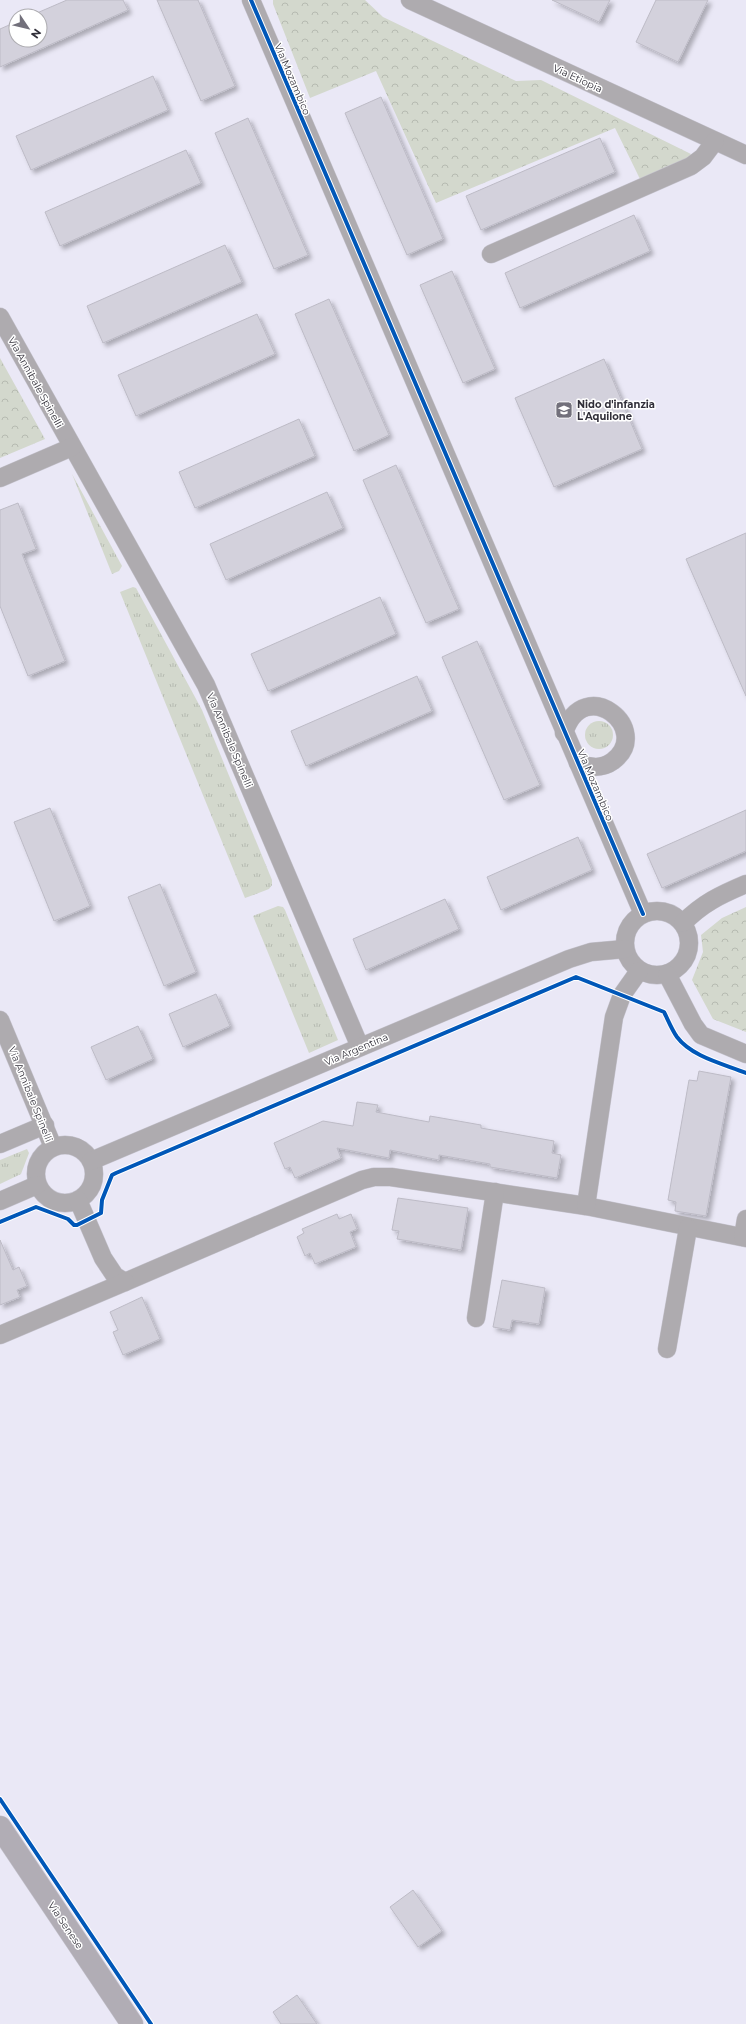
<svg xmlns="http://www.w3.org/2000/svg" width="746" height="2024" font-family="Montserrat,sans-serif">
	<defs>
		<pattern id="grass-tufts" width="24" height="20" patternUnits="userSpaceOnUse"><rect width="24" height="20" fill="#d3d8cd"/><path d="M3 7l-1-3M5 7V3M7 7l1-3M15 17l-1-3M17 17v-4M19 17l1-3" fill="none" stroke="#b6bab1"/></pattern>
		<pattern id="forest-crowns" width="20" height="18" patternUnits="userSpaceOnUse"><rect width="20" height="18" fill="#d3d8cd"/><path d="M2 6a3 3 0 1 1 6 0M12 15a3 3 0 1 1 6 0" fill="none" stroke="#b6bab1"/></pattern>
		<filter id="shadow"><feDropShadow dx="3.5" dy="3.5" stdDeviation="2" flood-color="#0004"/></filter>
	</defs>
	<rect width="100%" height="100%" fill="#eae8f6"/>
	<g fill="url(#grass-tufts)">
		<path d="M 72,474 L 122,566 L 119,571 L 112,574 Z"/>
		<path d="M 133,587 L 136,588 L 202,710 L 272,880 L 272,885 L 269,889 L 245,898 L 120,592 Z"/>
		<circle cx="599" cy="735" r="14"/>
		<path d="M 278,906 L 283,907 L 285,910 L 338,1040 L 309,1053 L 253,916 Z"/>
		<path d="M 27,1149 L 29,1153 L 21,1174 L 0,1184 L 0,1160 Z"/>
	</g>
	<g fill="url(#forest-crowns)">
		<path d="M 273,0 L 365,0 L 383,17 L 516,81 L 541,80 L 691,154 L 688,159 L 640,179 L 615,128 L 436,203 L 376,71 L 310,98 L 273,4 Z"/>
		<path d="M 0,358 L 45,439 L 0,458 Z"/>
		<path d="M 746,907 L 746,1032 L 713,1019 L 692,980 L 703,952 L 701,935 L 722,918 Z"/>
	</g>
	<g fill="#d3d1dc" stroke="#bdbbc6" filter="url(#shadow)">
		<path d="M 67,0 L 123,0 L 128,10 L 0,67 L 0,29 L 16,22 L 16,40 L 40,40 L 40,16 L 30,16 Z"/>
		<path d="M 157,0 L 198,0 L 235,86 L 201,101 Z"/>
		<path d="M 552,0 L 610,0 L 599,22 Z"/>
		<path d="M 656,0 L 708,0 L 678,62 L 636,42 Z"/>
		<path d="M 153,76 L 168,110 L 31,170 L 16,136 Z"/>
		<path d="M 381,97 L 443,239 L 407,255 L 345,113 Z"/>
		<path d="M 248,118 L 308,255 L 274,269 L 215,133 Z"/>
		<path d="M 600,138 L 615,172 L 481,230 L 466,196 Z"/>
		<path d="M 186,150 L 201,183 L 60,246 L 45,212 Z"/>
		<path d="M 634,215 L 650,251 L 520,308 L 505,273 Z"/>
		<path d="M 225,245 L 242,282 L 103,343 L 87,306 Z"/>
		<path d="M 452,271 L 495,369 L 463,383 L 420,285 Z"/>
		<path d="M 329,299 L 389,435 L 354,451 L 295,314 Z"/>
		<path d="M 257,314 L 275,354 L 136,416 L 118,375 Z"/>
		<path d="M 604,359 L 642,449 L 554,487 L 515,398 Z"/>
		<path d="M 299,419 L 315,456 L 195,508 L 179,472 Z"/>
		<path d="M 396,465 L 459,609 L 426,623 L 363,480 Z"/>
		<path d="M 327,492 L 343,528 L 226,580 L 210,544 Z"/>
		<path d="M 18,503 L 36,549 L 22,554 L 65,661 L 28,676 L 0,606 L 0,510 Z"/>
		<path d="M 746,533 L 746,696 L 686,559 Z"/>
		<path d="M 380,597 L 396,634 L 268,691 L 251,654 Z"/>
		<path d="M 477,641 L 540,785 L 504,800 L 442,657 Z"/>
		<path d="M 417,676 L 432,711 L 306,766 L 291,731 Z"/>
		<path d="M 50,808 L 90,906 L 54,921 L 14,822 Z"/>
		<path d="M 746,810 L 746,851 L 662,888 L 647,854 Z"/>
		<path d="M 578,837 L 592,870 L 501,910 L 487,877 Z"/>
		<path d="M 160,884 L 196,972 L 164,986 L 128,897 Z"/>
		<path d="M 445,899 L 459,929 L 366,970 L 353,939 Z"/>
		<path d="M 216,994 L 230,1026 L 183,1047 L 169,1014 Z"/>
		<path d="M 138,1026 L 153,1059 L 106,1080 L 91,1047 Z"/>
		<path d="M 699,1071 L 731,1077 L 706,1216 L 675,1211 L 676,1202 L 668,1200 L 689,1080 L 697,1081 Z"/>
		<path d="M 357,1102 L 378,1105 L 376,1112 L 429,1122 L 430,1116 L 481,1125 L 481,1128 L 554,1141 L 552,1153 L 561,1155 L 557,1178 L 490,1167 L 490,1164 L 439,1155 L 439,1160 L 390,1150 L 389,1158 L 337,1148 L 341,1158 L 295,1178 L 290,1167 L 285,1169 L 274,1143 L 323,1121 L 353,1126 Z"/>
		<path d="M 398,1198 L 468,1208 L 461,1250 L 397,1239 L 399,1231 L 392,1230 Z"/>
		<path d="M 337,1214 L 339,1219 L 351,1214 L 357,1229 L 350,1232 L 356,1247 L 315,1264 L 310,1253 L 305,1256 L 297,1237 L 304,1233 L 302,1229 Z"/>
		<path d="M 0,1240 L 13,1270 L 19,1267 L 27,1286 L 17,1290 L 20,1297 L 0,1305 Z"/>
		<path d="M 502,1280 L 545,1288 L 539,1324 L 512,1320 L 510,1330 L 493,1327 Z"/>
		<path d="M 142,1297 L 160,1339 L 123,1355 L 113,1332 L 118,1330 L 110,1312 Z"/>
		<path d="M 413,1890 L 442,1931 L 418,1947 L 390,1907 Z"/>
		<path d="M 297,1995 L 317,2024 L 281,2024 L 273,2012 Z"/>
	</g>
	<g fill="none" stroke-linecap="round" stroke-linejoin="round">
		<g stroke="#c6c4cf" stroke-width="19">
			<g id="minor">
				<path d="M 251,0 L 643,914"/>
				<path d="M 410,0 L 746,155"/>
				<path d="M 491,254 L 691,166 L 703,157 L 715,141"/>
				<path d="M 0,317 L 206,685 L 360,1047"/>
				<path d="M 0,478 L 72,447"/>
				<path d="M 564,733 C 584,672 654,730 613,761 C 602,769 591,768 578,763"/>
				<circle cx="657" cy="943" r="32"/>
				<path d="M 683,923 C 703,903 720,895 746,884"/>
				<path d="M 667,974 L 693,1024 L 701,1035 L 746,1054"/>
				<path d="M 0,1020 L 53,1147"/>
				<path d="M 0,1144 L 45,1125"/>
				<circle cx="65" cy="1174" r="29"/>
				<path d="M 91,1161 L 569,959 L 591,952 L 625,949"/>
				<path d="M 78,1200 L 103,1258 L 115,1276 L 125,1282 L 362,1180 L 374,1177 L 391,1177 L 586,1206 L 746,1238"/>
				<path d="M 0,1201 L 37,1185"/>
				<path d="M 586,1206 L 614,1017 L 622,995 L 639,971"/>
				<path d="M 743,1237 L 746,1219"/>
				<path d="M 476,1318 L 495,1192"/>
				<path d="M 0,1335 L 125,1282"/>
				<path d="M 667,1349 L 688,1228"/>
			</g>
		</g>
		<g stroke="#c6c4cf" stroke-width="23">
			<path id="major" d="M 0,1827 L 132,2024"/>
		</g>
		<use href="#minor" stroke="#aeabaf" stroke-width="18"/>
		<use href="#major" stroke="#b1adb5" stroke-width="22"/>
		<g stroke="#fff" stroke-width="6">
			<g id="cycleway">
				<path d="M 251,0 L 643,914"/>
				<path d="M 0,1222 L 36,1207 L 68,1219 L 74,1225 L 77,1225 L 101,1213 L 102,1200 L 112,1175 L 116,1173 L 576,977 L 664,1012 C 668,1020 672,1030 677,1037 C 692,1057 724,1064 746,1073"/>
				<path d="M 0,1799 L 151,2024"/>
			</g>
		</g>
		<use href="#cycleway" stroke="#0057b8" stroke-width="4"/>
	</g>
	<defs>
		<g id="school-square" transform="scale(0.9)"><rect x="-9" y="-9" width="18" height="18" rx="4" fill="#72707b" stroke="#fff"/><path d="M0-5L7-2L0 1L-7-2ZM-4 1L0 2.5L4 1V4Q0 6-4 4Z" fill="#fff"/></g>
	</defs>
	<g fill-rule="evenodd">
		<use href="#school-square" x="564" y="410"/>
	</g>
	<g text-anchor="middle" stroke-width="3" stroke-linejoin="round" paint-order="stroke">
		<g font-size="10" fill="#312f39" stroke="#fff">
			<text transform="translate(578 78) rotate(25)" y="4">Via Etiopia</text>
			<text transform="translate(293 79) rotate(67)" y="4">Via Mozambico</text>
			<text transform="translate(36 382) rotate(61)" y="4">Via Annibale Spinelli</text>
			<text transform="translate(230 740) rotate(67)" y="4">Via Annibale Spinelli</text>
			<text transform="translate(596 785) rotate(67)" y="4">Via Mozambico</text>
			<text transform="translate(356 1049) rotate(-23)" y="4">Via Argentina</text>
			<text transform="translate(31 1094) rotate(68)" y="4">Via Annibale Spinelli</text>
			<text transform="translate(66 1925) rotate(56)" y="4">Via Senese</text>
		</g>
		<g font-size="10" font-weight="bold" fill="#312f39" stroke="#fff" text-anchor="start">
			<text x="577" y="408">Nido d'infanzia<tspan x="577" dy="12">L'Aquilone</tspan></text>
		</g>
	</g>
	<g transform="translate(28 28) rotate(125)"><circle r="19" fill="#ffffff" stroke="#adacb0"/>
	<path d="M0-3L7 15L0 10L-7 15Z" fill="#72707b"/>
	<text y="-6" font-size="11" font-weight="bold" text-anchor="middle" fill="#312f39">N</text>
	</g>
</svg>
